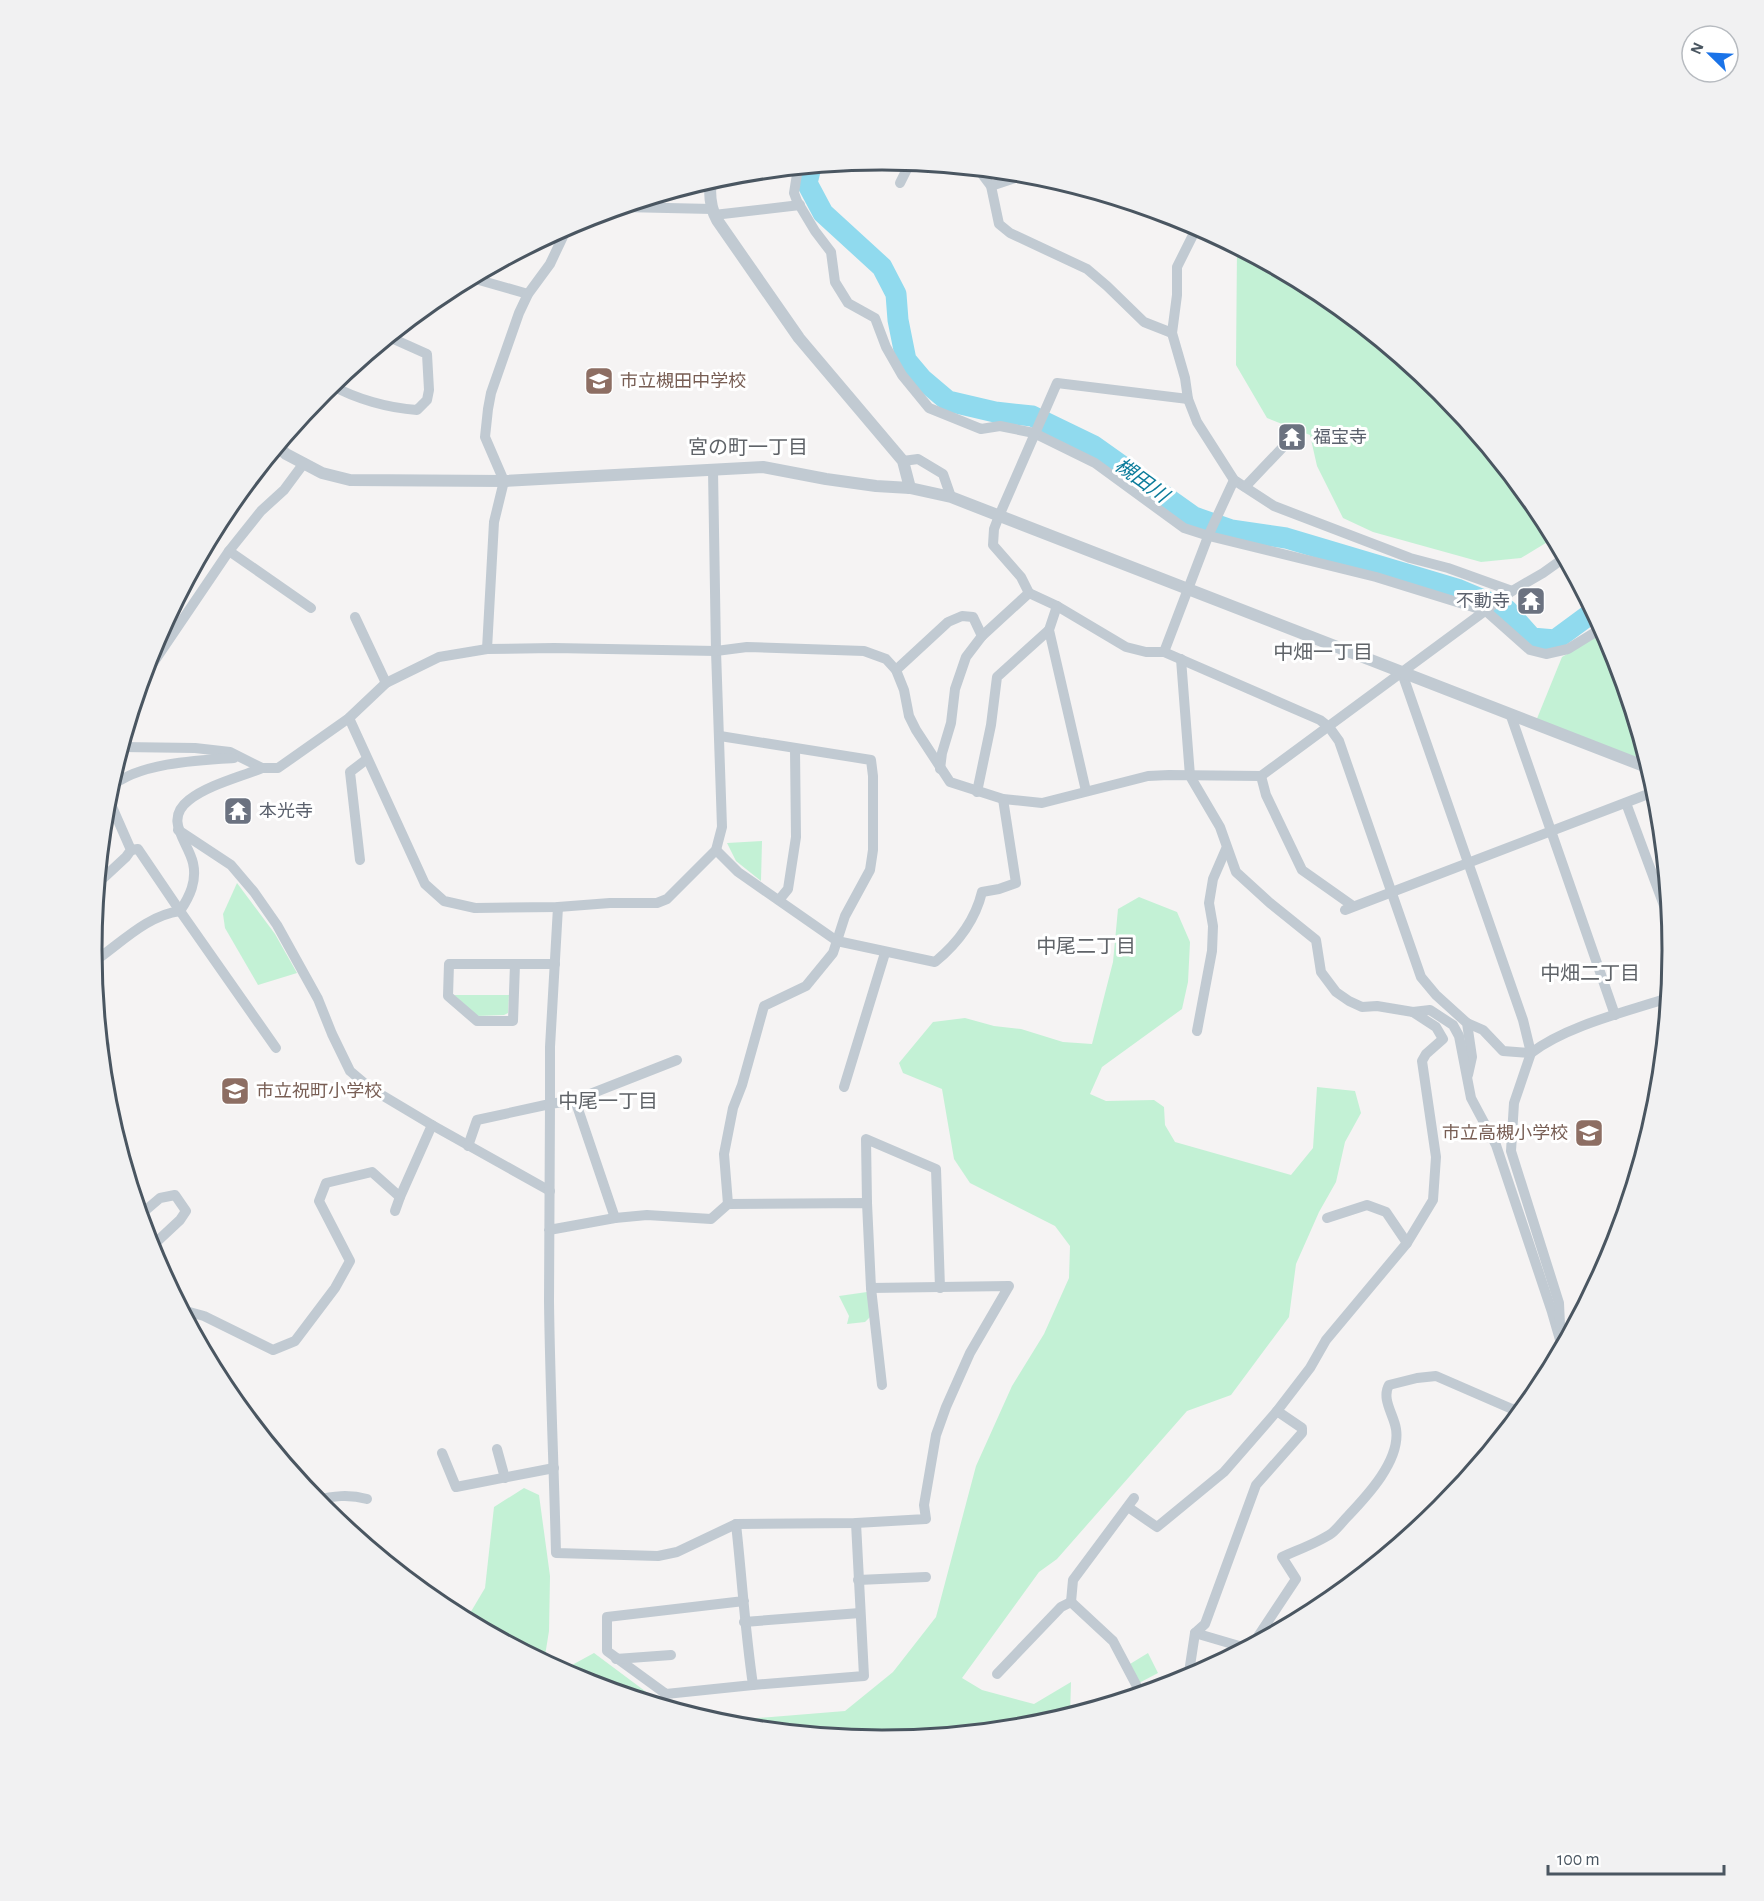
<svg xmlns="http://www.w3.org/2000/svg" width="1764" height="1901" font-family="'Alegreya Sans','Noto Sans JP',sans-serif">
	<rect width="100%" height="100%" fill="#f5f3f3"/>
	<g fill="#c3f1d5">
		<path d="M 1237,248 L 1321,293 L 1441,392 L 1539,512 L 1554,538 L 1521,558 L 1481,562 L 1373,532 L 1343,518 L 1317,466 L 1310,435 L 1267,418 L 1236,365 Z"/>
		<path d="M 1604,632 L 1612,648 L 1633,715 L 1637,743 L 1646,758 L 1644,762 L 1536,721 L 1562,657 Z"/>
		<path d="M 762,841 L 761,881 L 736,861 L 727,843 Z"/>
		<path d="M 237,883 L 275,934 L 297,973 L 258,985 L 225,928 L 223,914 Z"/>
		<path d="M 1139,897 L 1177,912 L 1190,942 L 1188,982 L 1182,1009 L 1102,1067 L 1090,1094 L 1106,1101 L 1154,1100 L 1164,1107 L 1165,1125 L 1175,1142 L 1291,1175 L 1313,1148 L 1317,1087 L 1355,1091 L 1361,1113 L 1345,1142 L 1336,1182 L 1319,1212 L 1296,1264 L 1289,1317 L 1231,1395 L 1187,1411 L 1057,1559 L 1039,1572 L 962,1678 L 982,1690 L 1034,1704 L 1071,1682 L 1070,1716 L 1036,1726 L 882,1741 L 727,1726 L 708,1720 L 734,1720 L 845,1711 L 893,1672 L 936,1617 L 976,1466 L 1012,1386 L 1044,1334 L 1069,1278 L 1070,1246 L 1055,1226 L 970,1183 L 954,1159 L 942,1089 L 903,1073 L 899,1063 L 933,1022 L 965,1018 L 994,1026 L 1021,1029 L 1063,1042 L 1092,1044 L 1113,962 L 1118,909 Z"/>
		<path d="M 454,995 L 509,995 L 508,1013 L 504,1015 L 477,1016 Z"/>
		<path d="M 867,1292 L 871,1316 L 865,1322 L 847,1324 L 849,1316 L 839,1296 Z"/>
		<path d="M 524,1488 L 539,1495 L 550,1576 L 549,1631 L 544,1662 L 466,1620 L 485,1588 L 494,1507 Z"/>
		<path d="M 594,1653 L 665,1706 L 668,1708 L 579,1681 L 561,1671 Z"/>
		<path d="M 1148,1653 L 1158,1673 L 1139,1683 L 1130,1664 Z"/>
	</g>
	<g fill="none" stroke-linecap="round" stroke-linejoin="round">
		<path stroke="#90daee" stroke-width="21" d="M 811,167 L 807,183 L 823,213 L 882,267 L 896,294 L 898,320 L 906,360 L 922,379 L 948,401 L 995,412 L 1032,416 L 1094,446 L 1194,517 L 1231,530 L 1286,538 L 1457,589 L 1507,610 L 1532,638 L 1555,640 L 1593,612"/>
		<g stroke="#c1cad2" stroke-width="10">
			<path d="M 798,168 L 794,193 L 797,201 L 815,231 L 831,252 L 835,282 L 848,303 L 875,318 L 886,347 L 902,375 L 929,408 L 981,429 L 1000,426 L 1034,433 L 1095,463 L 1184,528 L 1209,536 L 1376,577 L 1486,611 L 1530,650 L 1546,654 L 1568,649 L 1602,628"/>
			<path d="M 979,170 L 991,186 L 999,224 L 1010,233 L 1087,269 L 1107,286 L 1144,322 L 1172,333"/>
			<path d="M 900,183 L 910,163"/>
			<path d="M 991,186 L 1027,174"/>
			<path d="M 623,207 L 712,209"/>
			<path d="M 714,215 L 800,205"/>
			<path d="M 1197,227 L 1177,267 L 1177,295 L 1172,333 L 1185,378 L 1188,399 L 1197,422 L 1234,480 L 1274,506 L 1410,558 L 1448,568 L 1512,591"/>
			<path d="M 472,278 L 528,294"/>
			<path d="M 331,385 C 356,399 388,408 417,410 L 427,400 L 429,390 L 427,354 L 389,337"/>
			<path d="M 1188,399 L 1057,383 L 999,516 L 994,529 L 993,545 L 1021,577 L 1029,593 L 1057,606 L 1126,647 L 1146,652 L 1164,652 L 1320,720 L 1329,727 L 1339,741 L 1421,977 L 1436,995 L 1467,1023 L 1472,1057 L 1468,1075"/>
			<path d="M 903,461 L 918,459 L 943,474 L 951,497"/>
			<path d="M 1245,487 L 1284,446"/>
			<path d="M 229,551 L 311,608"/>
			<path d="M 1057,606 L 1049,630 L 1086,791"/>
			<path d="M 355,617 L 386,683"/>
			<path d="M 982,636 L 1029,593"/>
			<path d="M 487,649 L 494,522 L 504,481 L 485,437 L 488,409 L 491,393 L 519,313 L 528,294 L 550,264 L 568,226"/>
			<path d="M 1164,652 L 1209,534 L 1234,480"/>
			<path d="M 1181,659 L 1190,776 L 1220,827 L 1236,872 L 1270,903 L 1316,940 L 1321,972 L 1336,992 L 1349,1001 L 1362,1007 L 1377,1006 L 1413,1012 L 1430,1010 L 1453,1025 L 1459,1036 L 1471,1098 L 1496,1145 L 1552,1312 L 1561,1343"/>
			<path d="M 896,670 L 948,622 L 962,616 L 973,617 L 982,636 L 966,657 L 955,689 L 951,723 L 942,753 L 940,769"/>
			<path d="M 1402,673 L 1523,1020 L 1531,1053 L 1514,1103 L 1511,1151 L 1559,1303 L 1560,1325"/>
			<path d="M 143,678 L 229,551 L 261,511 L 284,490 L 304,463"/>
			<path d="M 1511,716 L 1615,1015"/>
			<path d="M 349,718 L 425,884 L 444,901 L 475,908 L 558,907 L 610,903 L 657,903 L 667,899 L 716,850 L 722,827 L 716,651 L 713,470"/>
			<path d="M 1634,720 L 1635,731 L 1642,747"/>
			<path d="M 720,736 L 871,760 L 873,776 L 873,850 L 870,870 L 845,916 L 833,953 L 806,986 L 764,1006 L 742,1085 L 733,1108 L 724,1154 L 728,1204"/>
			<path d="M 122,747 L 195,748 L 230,752 L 262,768 L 278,768 L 349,718 L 386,683 L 439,657 L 487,649 L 554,648 L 716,651 L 747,647 L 864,651 L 886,659 L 896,670 L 904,690 L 909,716 L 916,730 L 950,782 L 1003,799 L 1042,803 L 1148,776 L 1169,775 L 1261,776 L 1512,591 L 1543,573 L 1564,558"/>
			<path d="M 262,768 C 240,777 208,785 189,800 C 163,820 188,841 193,863 C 197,881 190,896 180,911 L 276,1048"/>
			<path d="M 1261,776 L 1266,795 L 1302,870 L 1353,906"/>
			<path d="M 977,792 L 991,725 L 997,677 L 1049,630"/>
			<path d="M 1626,803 L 1669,919"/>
			<path d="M 178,830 L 231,865 L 254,892 L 277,925 L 318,999 L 332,1034 L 350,1071 L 370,1088 L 432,1125 L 550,1191"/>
			<path d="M 716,850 L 738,872 L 837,941 L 935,962 C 958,943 975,921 982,892 L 999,889 L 1016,883 L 1003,799"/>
			<path d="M 360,860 L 350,772 L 367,759"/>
			<path d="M 98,883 L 126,857 L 131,850 L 109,800 L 110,788 C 136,763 199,760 234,758"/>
			<path d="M 779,900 L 788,889 L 796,837 L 795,749"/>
			<path d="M 1345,910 L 1656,791"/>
			<path d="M 515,964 L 513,1021 L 477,1021 L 448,996 L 449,964 L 555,964"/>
			<path d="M 93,965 L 99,958 C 124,940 149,915 180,911 L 138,849 L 131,850"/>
			<path d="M 1467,1023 L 1483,1030 L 1503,1051 L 1531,1053 C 1566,1026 1625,1012 1668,998"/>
			<path d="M 99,1027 L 105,1045 L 103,1067"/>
			<path d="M 1197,1031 L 1212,951 L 1213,926 L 1209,903 L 1213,879 L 1226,849"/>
			<path d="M 844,1087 L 885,953"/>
			<path d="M 575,1100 L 615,1218"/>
			<path d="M 468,1146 L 477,1120 L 550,1104 L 550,1047 L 558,907"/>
			<path d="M 867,1203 L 866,1139 L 936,1169 L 940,1288"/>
			<path d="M 395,1211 L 400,1197 L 432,1125"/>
			<path d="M 140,1215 L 160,1198 L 175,1195 L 186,1211 L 180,1220 L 150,1248"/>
			<path d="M 1327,1218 L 1367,1205 L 1386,1212 L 1407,1243"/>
			<path d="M 549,1230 L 615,1218 L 647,1215 L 711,1219 L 728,1204 L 867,1203 L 871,1288 L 1009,1286 L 970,1353 L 946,1407 L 936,1435 L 924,1505 L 926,1519 L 856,1523 L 736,1524 L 677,1552 L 658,1556 L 556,1553 C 554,1469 550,1385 549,1301 C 549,1235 550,1169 550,1104 L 575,1100 L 677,1060"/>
			<path d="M 871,1288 L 882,1385"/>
			<path d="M 182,1310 L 204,1316 L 273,1350 L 295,1341 L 335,1288 L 350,1261 L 319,1201 L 326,1183 L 372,1172 L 400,1197"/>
			<path d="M 497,1449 L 505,1478"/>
			<path d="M 442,1453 L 456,1487 L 554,1468"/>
			<path d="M 315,1500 C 333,1496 349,1494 367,1499"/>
			<path d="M 1128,1507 L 1157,1527 L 1224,1472 L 1277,1411"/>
			<path d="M 736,1524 C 742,1578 745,1631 753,1685 L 666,1694 L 607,1651 L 607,1617 L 744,1601"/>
			<path d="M 858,1580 L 926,1577"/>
			<path d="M 1071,1602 L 1073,1580 L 1134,1498"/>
			<path d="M 1071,1602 L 1113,1641 L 1141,1694"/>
			<path d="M 744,1622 L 860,1613"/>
			<path d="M 1195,1633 L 1246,1648"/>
			<path d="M 1253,1644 L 1296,1579 L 1282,1557 C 1297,1550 1318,1543 1332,1533 C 1338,1528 1343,1521 1348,1516 C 1367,1496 1401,1460 1396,1429 C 1394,1415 1381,1399 1389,1385 L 1417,1378 L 1436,1376 L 1512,1409 L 1524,1408"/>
			<path d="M 616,1659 L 671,1655"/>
			<path d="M 997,1674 L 1061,1607 L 1071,1602"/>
			<path d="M 1188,1679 L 1195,1633 L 1205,1624 L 1256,1485 L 1302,1433 L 1302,1428 L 1277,1411 L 1310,1368 L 1326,1340 L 1407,1243 L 1433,1200 L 1436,1157 L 1422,1061 L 1426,1054 L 1443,1039 L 1436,1027 L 1413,1012"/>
			<path d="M 753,1685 L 864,1676 L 856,1523"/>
		</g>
		<g stroke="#c1cad2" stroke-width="12">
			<path d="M 711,180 C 709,194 710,207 717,220 L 799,338 L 903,461 L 910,488"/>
			<path d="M 278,447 L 286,454 L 322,473 L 350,480 L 504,481 L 763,467 L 826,479 L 876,486 L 910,488 L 951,497 L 1649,768"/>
		</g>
	</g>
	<defs>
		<g id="school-square" transform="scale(1.5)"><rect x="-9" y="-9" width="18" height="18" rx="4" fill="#8d6e63" stroke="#fff"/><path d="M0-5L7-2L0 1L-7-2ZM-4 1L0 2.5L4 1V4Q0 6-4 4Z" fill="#fff"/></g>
		<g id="temple-square" transform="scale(1.5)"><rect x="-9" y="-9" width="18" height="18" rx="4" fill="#6b7280" stroke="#fff"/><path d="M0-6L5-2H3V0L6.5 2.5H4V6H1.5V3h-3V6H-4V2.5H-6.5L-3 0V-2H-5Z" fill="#fff"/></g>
	</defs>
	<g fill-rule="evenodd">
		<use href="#school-square" x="599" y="381"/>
		<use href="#temple-square" x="1292" y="437"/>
		<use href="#temple-square" x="1531" y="601"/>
		<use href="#temple-square" x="238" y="811"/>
		<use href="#school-square" x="235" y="1091"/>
		<use href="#school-square" x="1589" y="1133"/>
	</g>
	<g text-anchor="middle" stroke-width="6" stroke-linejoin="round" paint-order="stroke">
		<g font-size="18" fill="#785e54" stroke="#fff" text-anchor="start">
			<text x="620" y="387">市立槻田中学校</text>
			<text x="256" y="1097">市立祝町小学校</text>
			<text x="1568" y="1139" text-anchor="end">市立高槻小学校</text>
		</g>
		<g font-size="18" fill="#5b616d" stroke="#fff" text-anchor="start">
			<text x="1313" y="443">福宝寺</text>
			<text x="1510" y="607" text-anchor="end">不動寺</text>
			<text x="259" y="817">本光寺</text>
		</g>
		<g font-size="20" fill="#5f6368" stroke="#fff">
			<text x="748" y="454">宮の町一丁目</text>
			<text x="1323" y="659">中畑一丁目</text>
			<text x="1086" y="953">中尾二丁目</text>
			<text x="1590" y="980">中畑二丁目</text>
			<text x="608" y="1108">中尾一丁目</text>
		</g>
		<g font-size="20" font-style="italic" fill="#0c7c9b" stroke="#fff">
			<text transform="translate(1142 480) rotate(36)" y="7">槻田川</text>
		</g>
	</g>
	<path d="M0 0H1764V1901H0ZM102 950a780 780 0 1 1 1560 0a780 780 0 1 1-1560 0Z" fill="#f1f1f2" fill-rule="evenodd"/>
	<path fill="none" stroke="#4a5661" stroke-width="3" d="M102 950a780 780 0 1 1 1560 0a780 780 0 1 1-1560 0Z"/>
	<g transform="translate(1710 54) rotate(294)"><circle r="28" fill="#ffffff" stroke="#b7bbc0" stroke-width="1.5"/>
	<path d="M0-4.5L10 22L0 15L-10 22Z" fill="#1a73e8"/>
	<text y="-9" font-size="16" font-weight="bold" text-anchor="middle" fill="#4a5661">N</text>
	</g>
	<path d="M1548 1865v9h176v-9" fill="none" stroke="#4a5661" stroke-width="3"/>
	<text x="1557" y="1865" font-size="18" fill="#4a5661" stroke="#ffffff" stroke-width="4.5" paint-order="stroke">100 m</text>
</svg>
